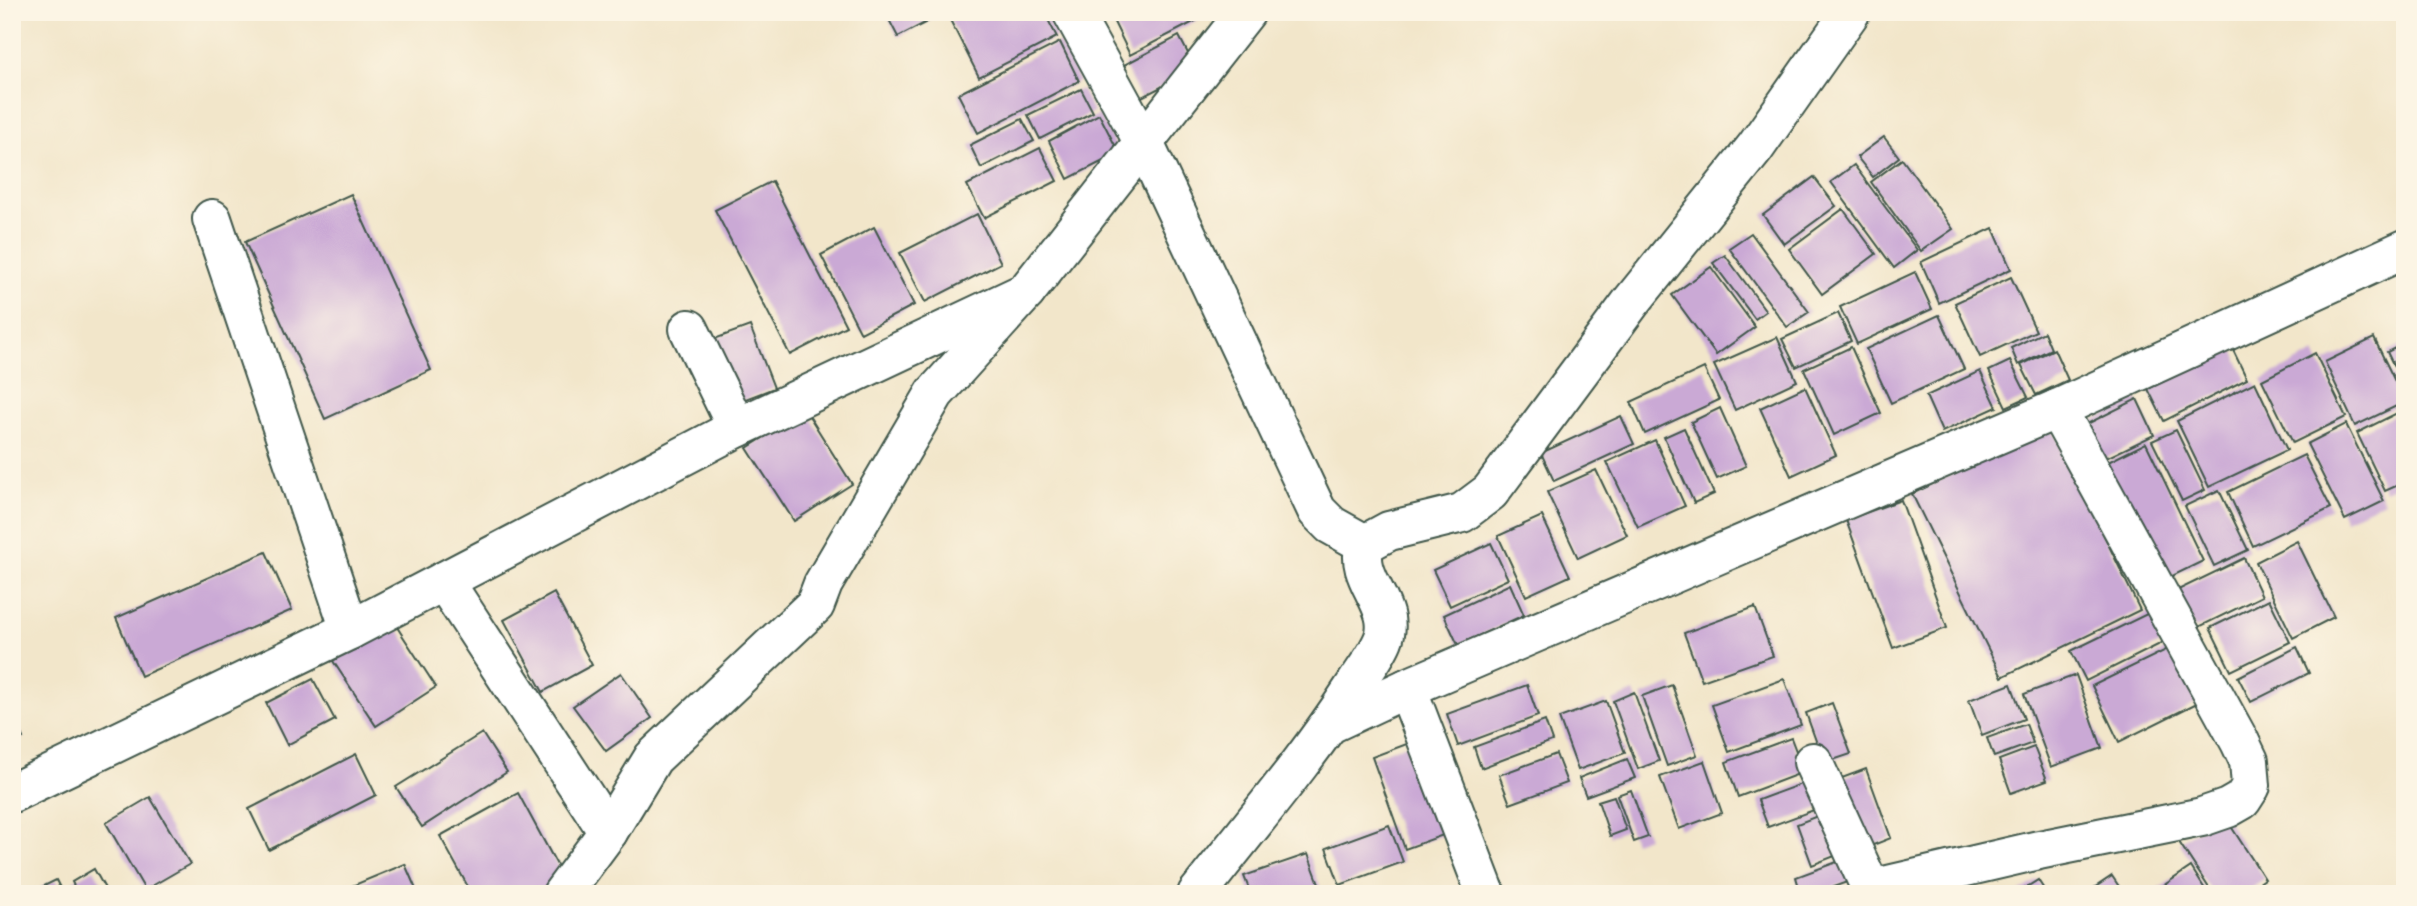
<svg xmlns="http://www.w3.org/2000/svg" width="2417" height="906" font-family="'Shantell Sans',sans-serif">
	<rect width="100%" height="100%" fill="#fcf5e5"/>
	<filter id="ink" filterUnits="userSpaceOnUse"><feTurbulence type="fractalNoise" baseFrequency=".0143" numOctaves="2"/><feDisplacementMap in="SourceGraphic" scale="14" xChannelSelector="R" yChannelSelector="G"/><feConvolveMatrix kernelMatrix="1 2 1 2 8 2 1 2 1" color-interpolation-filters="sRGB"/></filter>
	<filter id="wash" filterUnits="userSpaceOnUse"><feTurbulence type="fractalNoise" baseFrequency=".00686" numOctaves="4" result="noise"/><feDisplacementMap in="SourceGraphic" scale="28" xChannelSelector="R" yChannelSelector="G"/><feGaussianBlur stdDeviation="1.57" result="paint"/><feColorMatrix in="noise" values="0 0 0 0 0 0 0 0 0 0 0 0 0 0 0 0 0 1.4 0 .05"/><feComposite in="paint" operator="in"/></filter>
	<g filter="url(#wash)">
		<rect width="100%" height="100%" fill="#f2e6ca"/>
		<g id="blocks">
			<g fill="#caa9d5">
				<path d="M 885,12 L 946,12 L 898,37 Z"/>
				<path d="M 946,12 L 1044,12 L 1057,37 L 979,77 Z"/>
				<path d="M 1109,12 L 1208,12 L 1209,14 L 1130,55 Z"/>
				<path d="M 1179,36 L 1196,69 L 1140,98 L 1124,65 Z"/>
				<path d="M 1060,42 L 1079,81 L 978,133 L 958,94 Z"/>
				<path d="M 1081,89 L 1093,112 L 1040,139 L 1028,115 Z"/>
				<path d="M 1099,114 L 1119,153 L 1068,179 L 1049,141 Z"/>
				<path d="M 1022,119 L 1034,141 L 981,168 L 970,145 Z"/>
				<path d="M 1884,137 L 1899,157 L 1873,177 L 1857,157 Z"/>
				<path d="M 1040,148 L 1057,181 L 984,218 L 967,185 Z"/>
				<path d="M 1902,159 L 1953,229 L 1921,251 L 1871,182 Z"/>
				<path d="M 1854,165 L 1917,250 L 1894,268 L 1831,182 Z"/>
				<path d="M 1814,177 L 1836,206 L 1784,244 L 1763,215 Z"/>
				<path d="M 772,181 L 846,326 L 790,355 L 715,210 Z"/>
				<path d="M 351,194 L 431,370 L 325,419 L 245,242 Z"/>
				<path d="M 1843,209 L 1876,254 L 1822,294 L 1789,249 Z"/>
				<path d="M 977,214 L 1001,263 L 925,302 L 900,253 Z"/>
				<path d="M 874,227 L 914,305 L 861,333 L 821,255 Z"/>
				<path d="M 1993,228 L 2011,269 L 1939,303 L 1921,262 Z"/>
				<path d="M 1751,233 L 1809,312 L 1787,327 L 1729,248 Z"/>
				<path d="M 1725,255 L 1766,311 L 1755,319 L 1713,263 Z"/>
				<path d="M 1711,267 L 1755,327 L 1716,355 L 1672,295 Z"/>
				<path d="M 1915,272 L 1932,309 L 1857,344 L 1840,307 Z"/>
				<path d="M 2011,277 L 2036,331 L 1980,357 L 1955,303 Z"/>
				<path d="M 1838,313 L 1851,341 L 1796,367 L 1782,339 Z"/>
				<path d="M 1939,315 L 1964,369 L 1891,403 L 1866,349 Z"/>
				<path d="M 750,326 L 774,388 L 730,405 L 706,342 Z"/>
				<path d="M 2044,332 L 2051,349 L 2018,365 L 2011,348 Z"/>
				<path d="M 1777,337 L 1797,381 L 1735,410 L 1714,365 Z"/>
				<path d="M 2374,338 L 2405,402 L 2355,426 L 2325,362 Z"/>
				<path d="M 2405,343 L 2405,389 L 2387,352 Z"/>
				<path d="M 1851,347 L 1881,413 L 1834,435 L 1804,369 Z"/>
				<path d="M 2232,348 L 2247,379 L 2164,421 L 2148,389 Z"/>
				<path d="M 2054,349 L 2068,380 L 2036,395 L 2021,365 Z"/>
				<path d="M 2315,353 L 2346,417 L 2293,443 L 2262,380 Z"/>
				<path d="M 2010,361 L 2028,397 L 2006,407 L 1989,371 Z"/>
				<path d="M 1704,368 L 1719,400 L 1645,434 L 1631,402 Z"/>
				<path d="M 1980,371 L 1997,407 L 1942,432 L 1926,396 Z"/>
				<path d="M 2255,382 L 2287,450 L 2209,487 L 2177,421 Z"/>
				<path d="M 1805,387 L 1836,455 L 1791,476 L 1760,408 Z"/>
				<path d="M 2137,399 L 2154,435 L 2102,460 L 2085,425 Z"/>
				<path d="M 1720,408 L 1746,466 L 1717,479 L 1691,422 Z"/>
				<path d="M 2405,409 L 2405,482 L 2385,491 L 2357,433 Z"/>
				<path d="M 806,411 L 852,484 L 794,521 L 747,448 Z"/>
				<path d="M 1621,416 L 1634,444 L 1554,481 L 1541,453 Z"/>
				<path d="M 2346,424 L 2384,501 L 2345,520 L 2307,444 Z"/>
				<path d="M 2051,426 L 2140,610 L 2002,677 L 1912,494 Z"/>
				<path d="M 1684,428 L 1714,494 L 1694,503 L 1664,437 Z"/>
				<path d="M 2176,430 L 2205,490 L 2182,501 L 2152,441 Z"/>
				<path d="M 1655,440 L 1685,506 L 1638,527 L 1607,462 Z"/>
				<path d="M 2146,443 L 2203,561 L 2158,583 L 2100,466 Z"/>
				<path d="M 2304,455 L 2331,508 L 2253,546 L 2228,492 Z"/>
				<path d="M 1596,470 L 1627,535 L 1578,558 L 1547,492 Z"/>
				<path d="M 2219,490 L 2248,550 L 2214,566 L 2185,506 Z"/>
				<path d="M 1901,500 L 1947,628 L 1893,648 L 1846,520 Z"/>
				<path d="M 1542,516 L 1570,576 L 1526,596 L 1498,536 Z"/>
				<path d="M 2297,541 L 2334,617 L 2293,638 L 2256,562 Z"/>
				<path d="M 1491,543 L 1508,579 L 1450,606 L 1433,570 Z"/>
				<path d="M 266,552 L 292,610 L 141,676 L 116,618 Z"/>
				<path d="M 2244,558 L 2262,596 L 2195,629 L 2176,591 Z"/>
				<path d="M 1510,584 L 1524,615 L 1458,645 L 1444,615 Z"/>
				<path d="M 554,593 L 592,665 L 543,692 L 504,620 Z"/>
				<path d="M 2269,599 L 2290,642 L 2231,671 L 2210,628 Z"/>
				<path d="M 1755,607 L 1773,656 L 1702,681 L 1684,633 Z"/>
				<path d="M 2153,611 L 2168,640 L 2086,681 L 2071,651 Z"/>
				<path d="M 393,621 L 436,687 L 376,726 L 333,661 Z"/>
				<path d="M 2172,647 L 2199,702 L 2119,742 L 2092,686 Z"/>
				<path d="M 2297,647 L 2309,673 L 2251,702 L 2238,677 Z"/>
				<path d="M 621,673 L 652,718 L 606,751 L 573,706 Z"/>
				<path d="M 2076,675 L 2102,748 L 2051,767 L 2024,694 Z"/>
				<path d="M 313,679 L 335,720 L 287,745 L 266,703 Z"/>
				<path d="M 1784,679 L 1801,725 L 1729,752 L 1712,705 Z"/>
				<path d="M 2011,684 L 2024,719 L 1982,735 L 1969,700 Z"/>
				<path d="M 1527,685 L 1538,716 L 1458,746 L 1447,714 Z"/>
				<path d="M 1672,685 L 1697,755 L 1667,766 L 1642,696 Z"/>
				<path d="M 1634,692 L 1659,761 L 1638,769 L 1613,701 Z"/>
				<path d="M 1606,701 L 1625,753 L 1578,770 L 1559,718 Z"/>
				<path d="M 1832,703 L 1851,754 L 1824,763 L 1806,713 Z"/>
				<path d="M 12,714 L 23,738 L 12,743 Z"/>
				<path d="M 1545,721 L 1552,741 L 1481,768 L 1474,747 Z"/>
				<path d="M 2026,724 L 2033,743 L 1994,757 L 1987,738 Z"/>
				<path d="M 482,733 L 507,772 L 422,827 L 396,787 Z"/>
				<path d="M 1791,738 L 1804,772 L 1738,797 L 1726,762 Z"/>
				<path d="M 1412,742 L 1446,834 L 1405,849 L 1372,757 Z"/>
				<path d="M 2034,747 L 2047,780 L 2011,793 L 1999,760 Z"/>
				<path d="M 356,754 L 376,795 L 269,850 L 249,809 Z"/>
				<path d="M 1556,754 L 1567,783 L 1510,804 L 1499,775 Z"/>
				<path d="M 1627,759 L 1635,778 L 1586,796 L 1579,778 Z"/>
				<path d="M 1704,761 L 1722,813 L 1679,829 L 1660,777 Z"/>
				<path d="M 1866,769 L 1891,838 L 1858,851 L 1831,782 Z"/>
				<path d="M 1812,780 L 1822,807 L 1768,827 L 1758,800 Z"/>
				<path d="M 1631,790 L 1648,837 L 1634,842 L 1617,795 Z"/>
				<path d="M 518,793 L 571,891 L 566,894 L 472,894 L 440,836 Z"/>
				<path d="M 1614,796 L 1626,830 L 1610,836 L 1598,801 Z"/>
				<path d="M 150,797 L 190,864 L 145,890 L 106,823 Z"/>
				<path d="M 1830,811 L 1845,852 L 1812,865 L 1797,824 Z"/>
				<path d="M 2223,814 L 2265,879 L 2243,894 L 2213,894 L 2179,842 Z"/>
				<path d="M 1389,825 L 1403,862 L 1340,885 L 1326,848 Z"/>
				<path d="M 1308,854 L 1323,894 L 1251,894 L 1244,876 Z"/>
				<path d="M 1853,856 L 1861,877 L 1814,894 L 1801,894 L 1796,877 Z"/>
				<path d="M 405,864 L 418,894 L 349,894 L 347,888 Z"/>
				<path d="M 2191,867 L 2208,894 L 2151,894 Z"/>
				<path d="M 94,869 L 108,894 L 78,894 L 72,882 Z"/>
				<path d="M 2112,876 L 2124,894 L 2085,894 Z"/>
				<path d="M 56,880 L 63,894 L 28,894 Z"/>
				<path d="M 2038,880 L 2047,894 L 2016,894 Z"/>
			</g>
		</g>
	</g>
	<g filter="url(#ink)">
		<use href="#blocks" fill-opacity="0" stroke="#3f564a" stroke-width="2"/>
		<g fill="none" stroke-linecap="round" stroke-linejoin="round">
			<g stroke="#3f564a" stroke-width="42">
				<g id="minor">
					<path d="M 1072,12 L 1144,143 L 1317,511 L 1331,525 L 1365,544"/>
					<path d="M 212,219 L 350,630"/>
					<path d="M 689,329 L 737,428"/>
					<path d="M 444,581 L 608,832"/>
					<path d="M 1407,688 L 1486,894"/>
					<path d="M 1330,724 L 1407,688 L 2057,409 L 2405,249"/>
					<path d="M 1813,762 L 1871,889 L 2039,850 L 2202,817 L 2228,808 L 2242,800 L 2251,786 L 2249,761 L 2240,742 L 2057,409"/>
					<path d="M 12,793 L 350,630 L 737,428 L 1026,292"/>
					<path d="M 562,894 L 608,832 L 653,758 L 815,605 L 823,584 L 935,393 L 1026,292 L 1246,12"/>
					<path d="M 1197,894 C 1249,827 1306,761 1352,690 C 1362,674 1376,657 1383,640 C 1397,606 1353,579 1365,544 L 1389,531 L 1462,513 L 1490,492 L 1632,301 L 1755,148 L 1850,13"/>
				</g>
			</g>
			<use href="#minor" stroke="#fff" stroke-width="38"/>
		</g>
	</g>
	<rect width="2417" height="906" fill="none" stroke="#fcf5e5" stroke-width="42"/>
</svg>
